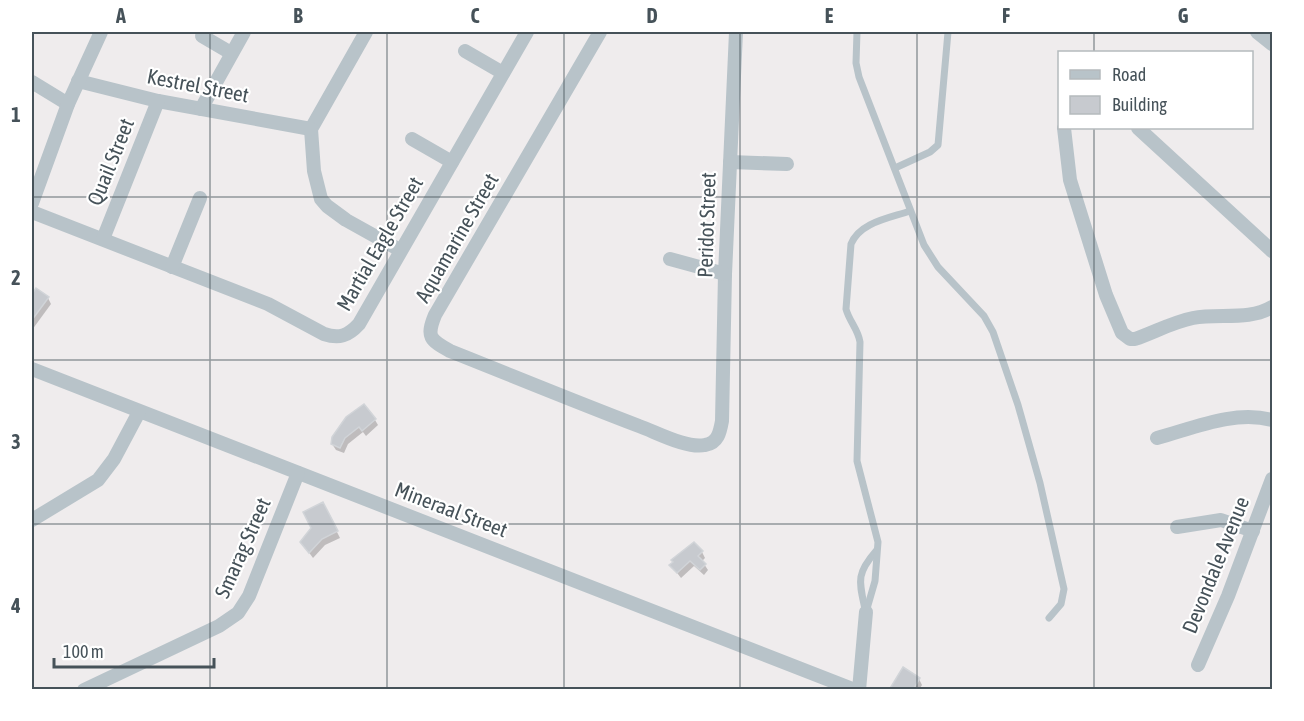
<svg xmlns="http://www.w3.org/2000/svg" width="1304" height="721" font-family="'Asap Condensed',sans-serif">
	<rect width="100%" height="100%" fill="#efeced"/>
	<g fill="#0003">
		<path d="M 37,290 L 48,298 L 51,304 L 32,330 L 32,297 Z"/>
		<path d="M 375,420 L 378,425 L 366,436 L 363,432 L 348,444 L 344,453 L 336,450 L 332,444 L 334,438 Z"/>
		<path d="M 326,510 L 340,538 L 325,545 L 313,558 L 302,543 Z"/>
		<path d="M 702,552 L 705,558 L 702,561 L 708,570 L 704,575 L 694,566 L 681,578 L 671,565 Z"/>
		<path d="M 919,679 L 922,685 L 919,690 L 891,690 Z"/>
	</g>
	<g fill="#c7cacf" stroke="#d1d4d8" stroke-width="1.5">
		<path d="M 36,288 L 49,297 L 32,320 L 32,294 Z"/>
		<path d="M 364,404 L 376,419 L 362,431 L 359,427 L 345,438 L 340,448 L 331,444 L 332,437 L 346,417 Z"/>
		<path d="M 323,502 L 338,531 L 322,539 L 309,553 L 300,542 L 311,528 L 303,512 Z"/>
		<path d="M 694,542 L 703,551 L 698,556 L 706,564 L 700,570 L 690,561 L 677,573 L 669,565 L 673,562 L 671,560 Z"/>
		<path d="M 903,667 L 920,678 L 913,690 L 889,690 Z"/>
	</g>
	<g fill="none" stroke-linecap="round" stroke-linejoin="round">
		<g stroke="#b8c3c9" stroke-width="7">
			<path d="M 857,32 L 856,63 L 859,77 L 924,245 L 938,267 L 984,316 L 993,332 L 1018,405 L 1040,483 L 1064,589 L 1061,604 L 1049,618"/>
			<path d="M 895,168 L 930,152 L 938,145 L 948,32"/>
			<path d="M 865,609 C 859,581 856,574 876,551"/>
			<path d="M 866,612 L 875,581 L 878,542 L 857,461 L 860,342 C 858,329 849,321 846,309 L 851,244 C 860,222 890,218 910,211"/>
		</g>
		<g stroke="#b8c3c9" stroke-width="14">
			<path d="M 366,32 L 311,129 L 314,171 L 321,199 L 327,206 L 346,220 L 400,250"/>
			<path d="M 600,32 L 435,315 C 426,337 430,340 450,351 C 513,376 576,402 639,426 C 656,432 687,449 705,445 C 718,443 720,432 722,421 L 725,274 L 736,32"/>
			<path d="M 1257,32 L 1272,44"/>
			<path d="M 202,36 L 231,53"/>
			<path d="M 465,51 L 503,73"/>
			<path d="M 78,81 L 158,101 L 311,129"/>
			<path d="M 32,82 L 68,104"/>
			<path d="M 201,109 L 244,32"/>
			<path d="M 1064,128 L 1070,180 L 1106,295 L 1122,333 L 1130,339 L 1135,339 C 1155,332 1173,322 1193,318 C 1219,313 1249,321 1272,307"/>
			<path d="M 1138,128 L 1272,251"/>
			<path d="M 412,139 L 452,162"/>
			<path d="M 730,162 L 787,164"/>
			<path d="M 32,203 L 68,104 L 101,32"/>
			<path d="M 32,212 L 268,304 L 324,334 C 339,339 348,336 359,324 L 527,32"/>
			<path d="M 103,239 L 158,101"/>
			<path d="M 670,259 L 725,274"/>
			<path d="M 172,267 L 200,198"/>
			<path d="M 32,369 L 855,690"/>
			<path d="M 1157,438 C 1194,428 1234,410 1272,420"/>
			<path d="M 32,520 L 98,480 L 114,459 L 139,412"/>
			<path d="M 1177,527 L 1221,520 L 1253,531"/>
			<path d="M 1198,665 L 1228,596 L 1272,479"/>
			<path d="M 84,690 L 219,626 L 238,613 L 249,596 L 298,473"/>
			<path d="M 859,690 L 866,612"/>
		</g>
	</g>
	<path fill="none" stroke="#465259" stroke-width="1.5" stroke-opacity="0.55" d="M 210,32 L 210,690M 387,32 L 387,690M 564,32 L 564,690M 740,32 L 740,690M 917,32 L 917,690M 1094,32 L 1094,52M 1094,128 L 1094,690M 32,197 L 1272,197M 32,360 L 1272,360M 32,524 L 1272,524"/>
	<g text-anchor="middle" stroke-width="4.5" stroke-linejoin="round" paint-order="stroke">
		<g font-size="21" fill="#465259" stroke="#fff">
			<text transform="translate(198 86) rotate(11)" y="7">Kestrel Street</text>
			<text transform="translate(111 162) rotate(-68)" y="7">Quail Street</text>
			<text transform="translate(707 225) rotate(-88)" y="7">Peridot Street</text>
			<text transform="translate(457 238) rotate(-60)" y="7">Aquamarine Street</text>
			<text transform="translate(380 244) rotate(-60)" y="7">Martial Eagle Street</text>
			<text transform="translate(451 510) rotate(21)" y="7">Mineraal Street</text>
			<text transform="translate(243 548) rotate(-66)" y="7">Smarag Street</text>
			<text transform="translate(1216 565) rotate(-68)" y="7">Devondale Avenue</text>
		</g>
	</g>
	<rect width="1304" height="721" fill="none" stroke="#ffffff" stroke-width="66"/>
	<rect x="1058" y="51" width="195" height="78" fill="#ffffff" stroke="#b5babd" stroke-width="1.5"/>
	<rect x="1070" y="70" width="30" height="9" fill="#b8c3c9" stroke="#b5babd" stroke-width="1.5"/>
	<text x="1112" y="81" font-size="18" fill="#465259">Road</text>
	<rect x="1070" y="96" width="30" height="18" fill="#c7cacf" stroke="#b5babd" stroke-width="1.5"/>
	<text x="1112" y="111" font-size="18" fill="#465259">Building</text>
	<path d="M54 658v9h160v-9" fill="none" stroke="#465259" stroke-width="3"/>
	<text x="63" y="658" font-size="18" fill="#465259" stroke="#ffffff" stroke-width="4.5" paint-order="stroke">100 m</text>
	<rect x="33" y="33" width="1238" height="655" fill="none" stroke="#465259" stroke-width="2"/>
	<g font-size="20" text-anchor="middle" font-weight="bold" fill="#465259">
		<text x="121" y="23">A</text>
		<text x="298" y="23">B</text>
		<text x="475" y="23">C</text>
		<text x="652" y="23">D</text>
		<text x="829" y="23">E</text>
		<text x="1006" y="23">F</text>
		<text x="1183" y="23">G</text>
		<text x="16" y="122">1</text>
		<text x="16" y="285">2</text>
		<text x="16" y="449">3</text>
		<text x="16" y="613">4</text>
	</g>
</svg>
